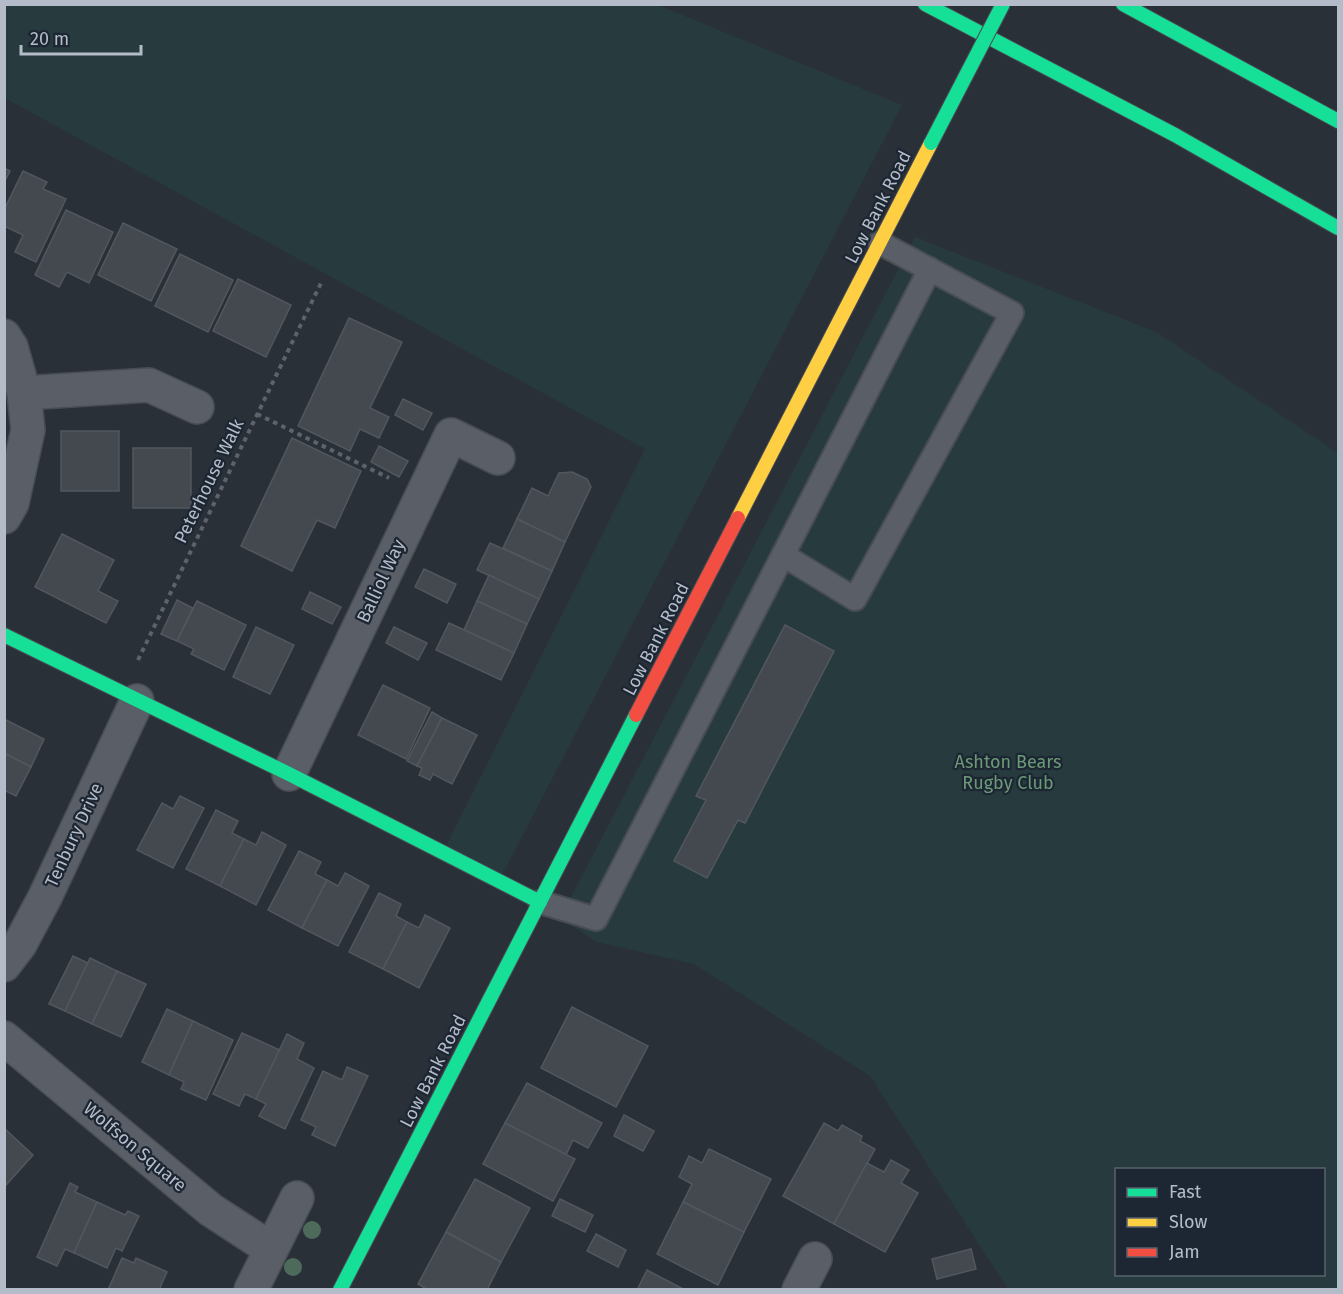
<svg xmlns="http://www.w3.org/2000/svg" width="1343" height="1294" font-family="'Fira Sans',sans-serif">
	<rect width="100%" height="100%" fill="#2a3038"/>
	<g fill="#273a3e" fill-rule="evenodd">
		<path d="M 4,5 L 658,5 L 902,105 L 498,883 L 441,856 L 645,449 L 5,98 Z"/>
		<path d="M 915,237 L 1156,332 L 1338,453 L 1338,1289 L 1008,1289 L 870,1076 L 694,964 L 597,942 L 560,918 ZM 1116,1170 L 1324,1170 L 1324,1274 L 1116,1274 Z"/>
	</g>
	<g fill="#444950" stroke="#52575f" stroke-width="1.5">
		<path d="M 4,168 L 10,171 L 4,183 Z"/>
		<path d="M 23,171 L 47,182 L 43,189 L 66,199 L 36,262 L 15,252 L 23,235 L 4,226 L 4,210 Z"/>
		<path d="M 66,210 L 113,232 L 89,283 L 67,272 L 59,287 L 35,275 Z"/>
		<path d="M 123,223 L 177,249 L 151,301 L 98,275 Z"/>
		<path d="M 180,254 L 233,280 L 208,332 L 155,306 Z"/>
		<path d="M 238,279 L 291,305 L 266,357 L 213,331 Z"/>
		<path d="M 349,318 L 402,342 L 370,408 L 389,417 L 379,438 L 360,429 L 350,451 L 298,426 Z"/>
		<path d="M 403,399 L 432,413 L 423,430 L 395,415 Z"/>
		<rect x="61" y="431" width="58" height="60"/>
		<path d="M 292,438 L 361,471 L 335,528 L 317,520 L 292,571 L 241,546 Z"/>
		<path d="M 379,446 L 408,461 L 399,477 L 371,462 Z"/>
		<rect x="133" y="448" width="58" height="60"/>
		<path d="M 572,472 L 587,479 L 591,487 L 565,542 L 517,519 L 532,488 L 548,496 L 559,473 Z"/>
		<path d="M 517,519 L 565,542 L 552,571 L 503,548 Z"/>
		<path d="M 62,534 L 114,560 L 98,591 L 118,601 L 106,623 L 35,587 Z"/>
		<path d="M 490,543 L 552,571 L 539,599 L 477,570 Z"/>
		<path d="M 424,569 L 456,584 L 447,603 L 415,587 Z"/>
		<path d="M 489,575 L 539,599 L 527,624 L 477,601 Z"/>
		<path d="M 310,592 L 341,607 L 332,624 L 302,609 Z"/>
		<path d="M 177,600 L 193,608 L 177,641 L 161,634 Z"/>
		<path d="M 197,601 L 246,625 L 224,670 L 191,654 L 194,649 L 177,641 Z"/>
		<path d="M 477,601 L 527,624 L 514,653 L 464,630 Z"/>
		<path d="M 449,623 L 514,653 L 501,680 L 436,650 Z"/>
		<path d="M 785,625 L 834,651 L 745,823 L 738,820 L 707,878 L 674,861 L 706,800 L 696,796 Z"/>
		<path d="M 256,627 L 294,645 L 270,694 L 233,677 Z"/>
		<path d="M 394,627 L 427,643 L 418,660 L 386,643 Z"/>
		<path d="M 383,685 L 430,708 L 406,759 L 358,735 Z"/>
		<path d="M 432,712 L 442,718 L 417,766 L 407,761 Z"/>
		<path d="M 442,718 L 477,735 L 452,784 L 433,774 L 430,780 L 419,775 L 422,768 L 417,766 Z"/>
		<path d="M 4,719 L 44,739 L 31,767 L 4,753 Z"/>
		<path d="M 4,753 L 31,767 L 16,796 L 4,790 Z"/>
		<path d="M 180,796 L 204,808 L 173,868 L 137,850 L 162,803 L 173,809 Z"/>
		<path d="M 216,810 L 238,821 L 232,833 L 244,839 L 220,886 L 186,869 Z"/>
		<path d="M 262,832 L 286,845 L 256,905 L 220,886 L 244,839 L 256,845 Z"/>
		<path d="M 299,851 L 321,862 L 315,874 L 327,880 L 302,928 L 268,910 Z"/>
		<path d="M 345,873 L 369,886 L 338,946 L 302,928 L 327,880 L 338,886 Z"/>
		<path d="M 379,893 L 401,904 L 396,916 L 407,922 L 383,969 L 349,952 Z"/>
		<path d="M 425,915 L 450,928 L 419,988 L 383,969 L 407,922 L 419,928 Z"/>
		<path d="M 73,956 L 88,963 L 65,1011 L 49,1004 Z"/>
		<path d="M 90,958 L 117,971 L 92,1024 L 65,1011 Z"/>
		<path d="M 117,971 L 146,984 L 121,1037 L 92,1024 Z"/>
		<path d="M 572,1007 L 648,1046 L 616,1107 L 541,1068 Z"/>
		<path d="M 167,1009 L 193,1021 L 169,1075 L 142,1062 Z"/>
		<path d="M 193,1021 L 233,1040 L 206,1100 L 181,1089 L 184,1082 L 169,1075 Z"/>
		<path d="M 242,1033 L 280,1050 L 256,1099 L 245,1094 L 239,1106 L 213,1094 Z"/>
		<path d="M 287,1034 L 304,1043 L 297,1059 L 314,1068 L 285,1129 L 259,1116 L 266,1104 L 256,1099 Z"/>
		<path d="M 347,1067 L 368,1076 L 335,1146 L 312,1135 L 316,1127 L 301,1120 L 323,1071 L 342,1080 Z"/>
		<path d="M 527,1083 L 602,1123 L 588,1148 L 573,1140 L 566,1155 L 505,1123 Z"/>
		<path d="M 624,1115 L 654,1131 L 643,1151 L 614,1136 Z"/>
		<path d="M 505,1123 L 575,1159 L 553,1201 L 483,1164 Z"/>
		<path d="M 824,1123 L 838,1131 L 842,1125 L 862,1136 L 860,1141 L 875,1149 L 834,1224 L 783,1196 Z"/>
		<path d="M 4,1128 L 33,1155 L 6,1185 L 4,1184 Z"/>
		<path d="M 709,1149 L 771,1179 L 744,1232 L 683,1202 L 692,1184 L 679,1177 L 689,1156 L 702,1163 Z"/>
		<path d="M 891,1160 L 909,1170 L 901,1183 L 918,1193 L 885,1252 L 834,1224 L 867,1163 L 884,1172 Z"/>
		<path d="M 475,1179 L 530,1208 L 501,1262 L 446,1232 Z"/>
		<path d="M 70,1183 L 78,1187 L 75,1192 L 97,1202 L 74,1253 L 65,1249 L 57,1266 L 37,1257 Z"/>
		<path d="M 560,1199 L 593,1215 L 585,1232 L 552,1216 Z"/>
		<path d="M 97,1202 L 125,1215 L 128,1211 L 139,1216 L 122,1251 L 116,1248 L 107,1268 L 74,1253 Z"/>
		<path d="M 683,1202 L 744,1232 L 718,1285 L 657,1254 Z"/>
		<path d="M 446,1232 L 501,1262 L 487,1290 L 428,1290 L 418,1284 Z"/>
		<path d="M 596,1234 L 626,1250 L 618,1267 L 587,1251 Z"/>
		<path d="M 971,1249 L 976,1269 L 937,1279 L 932,1259 Z"/>
		<path d="M 122,1258 L 134,1263 L 136,1258 L 167,1272 L 159,1290 L 108,1290 Z"/>
		<path d="M 647,1270 L 685,1290 L 637,1290 Z"/>
	</g>
	<g fill="none" stroke-linecap="round" stroke-linejoin="round">
		<g stroke="#484c53" stroke-width="26">
			<g id="lane">
				<path d="M 880,243 L 1012,313 L 855,599 L 783,555 L 930,269"/>
				<path d="M 540,902 L 596,919 L 783,555"/>
			</g>
		</g>
		<g stroke="#484c53" stroke-width="36">
			<g id="street">
				<path d="M 4,336 L 11,347 L 24,393 L 28,430 L 12,503 L 4,517"/>
				<path d="M 24,393 L 149,385 L 197,407"/>
				<path d="M 289,774 L 451,435 L 498,458"/>
				<path d="M 4,965 L 20,944 L 45,897 L 137,701"/>
				<path d="M 4,1038 L 211,1210 L 271,1249"/>
				<path d="M 251,1290 L 297,1198"/>
				<path d="M 799,1290 L 815,1259"/>
			</g>
		</g>
		<g stroke="#484c53" stroke-width="16">
			<g id="fast">
				<path d="M 925,4 L 1175,135 L 1338,228"/>
				<path d="M 1123,4 L 1338,121"/>
				<path d="M 4,635 L 289,774 L 540,902"/>
				<path d="M 340,1290 L 636,715"/>
			</g>
		</g>
		<g stroke="#484c53" stroke-width="16">
			<path id="slow" d="M 738,518 L 931,143"/>
		</g>
		<g stroke="#484c53" stroke-width="16">
			<path id="jam" d="M 636,715 L 738,518"/>
		</g>
		<g stroke="#5d636a" stroke-width="4" stroke-dasharray="4.5 4.5" stroke-linecap="butt">
			<path d="M 257,414 L 389,478"/>
			<path d="M 138,660 L 322,281"/>
		</g>
		<use href="#lane" stroke="#5a5e66" stroke-width="22"/>
		<use href="#street" stroke="#5a5e66" stroke-width="33"/>
		<use href="#fast" stroke="#16e098" stroke-width="14"/>
		<use href="#slow" stroke="#ffcf43" stroke-width="14"/>
		<use href="#jam" stroke="#f24e42" stroke-width="14"/>
		<g stroke="#484c53" stroke-width="16" stroke-linecap="butt">
			<path id="fast-bridge" d="M 931,143 L 1003,4"/>
		</g>
		<use href="#fast-bridge" stroke="#16e098" stroke-width="14"/>
	</g>
	<g fill="#4e6a5a">
		<circle cx="312" cy="1230" r="9"/>
		<circle cx="293" cy="1267" r="9"/>
	</g>
	<g text-anchor="middle" stroke-width="4.5" stroke-linejoin="round" paint-order="stroke">
		<g font-size="18" fill="#b4bcc9" stroke="#1d2633">
			<text transform="translate(878 207) rotate(-63)" y="6">Low Bank Road</text>
			<text transform="translate(209 481) rotate(-64)" y="6">Peterhouse Walk</text>
			<text transform="translate(381 581) rotate(-65)" y="6">Balliol Way</text>
			<text transform="translate(656 639) rotate(-63)" y="6">Low Bank Road</text>
			<text transform="translate(74 835) rotate(-65)" y="6">Tenbury Drive</text>
			<text transform="translate(433 1071) rotate(-63)" y="6">Low Bank Road</text>
			<text transform="translate(135 1147) rotate(40)" y="6">Wolfson Square</text>
		</g>
		<g font-size="18" fill="#6b9a76" stroke="#1d2633">
			<text x="1008" y="768">Ashton Bears<tspan x="1008" dy="21">Rugby Club</tspan></text>
		</g>
	</g>
	<rect width="1343" height="1294" fill="none" stroke="#b4bcc9" stroke-width="12"/>
	<rect x="1115" y="1168" width="210" height="108" fill="#1d2633" stroke="#59626f" stroke-width="1.5"/>
	<rect x="1127" y="1188" width="30" height="9" fill="#16e098" stroke="#59626f" stroke-width="1.5"/>
	<text x="1169" y="1198" font-size="18" fill="#b4bcc9">Fast</text>
	<rect x="1127" y="1218" width="30" height="9" fill="#ffcf43" stroke="#59626f" stroke-width="1.5"/>
	<text x="1169" y="1228" font-size="18" fill="#b4bcc9">Slow</text>
	<rect x="1127" y="1248" width="30" height="9" fill="#f24e42" stroke="#59626f" stroke-width="1.5"/>
	<text x="1169" y="1258" font-size="18" fill="#b4bcc9">Jam</text>
	<path d="M21 45v9h120v-9" fill="none" stroke="#b4bcc9" stroke-width="3"/>
	<text x="30" y="45" font-size="18" fill="#b4bcc9" stroke="#1d2633" stroke-width="4.5" paint-order="stroke">20 m</text>
</svg>
